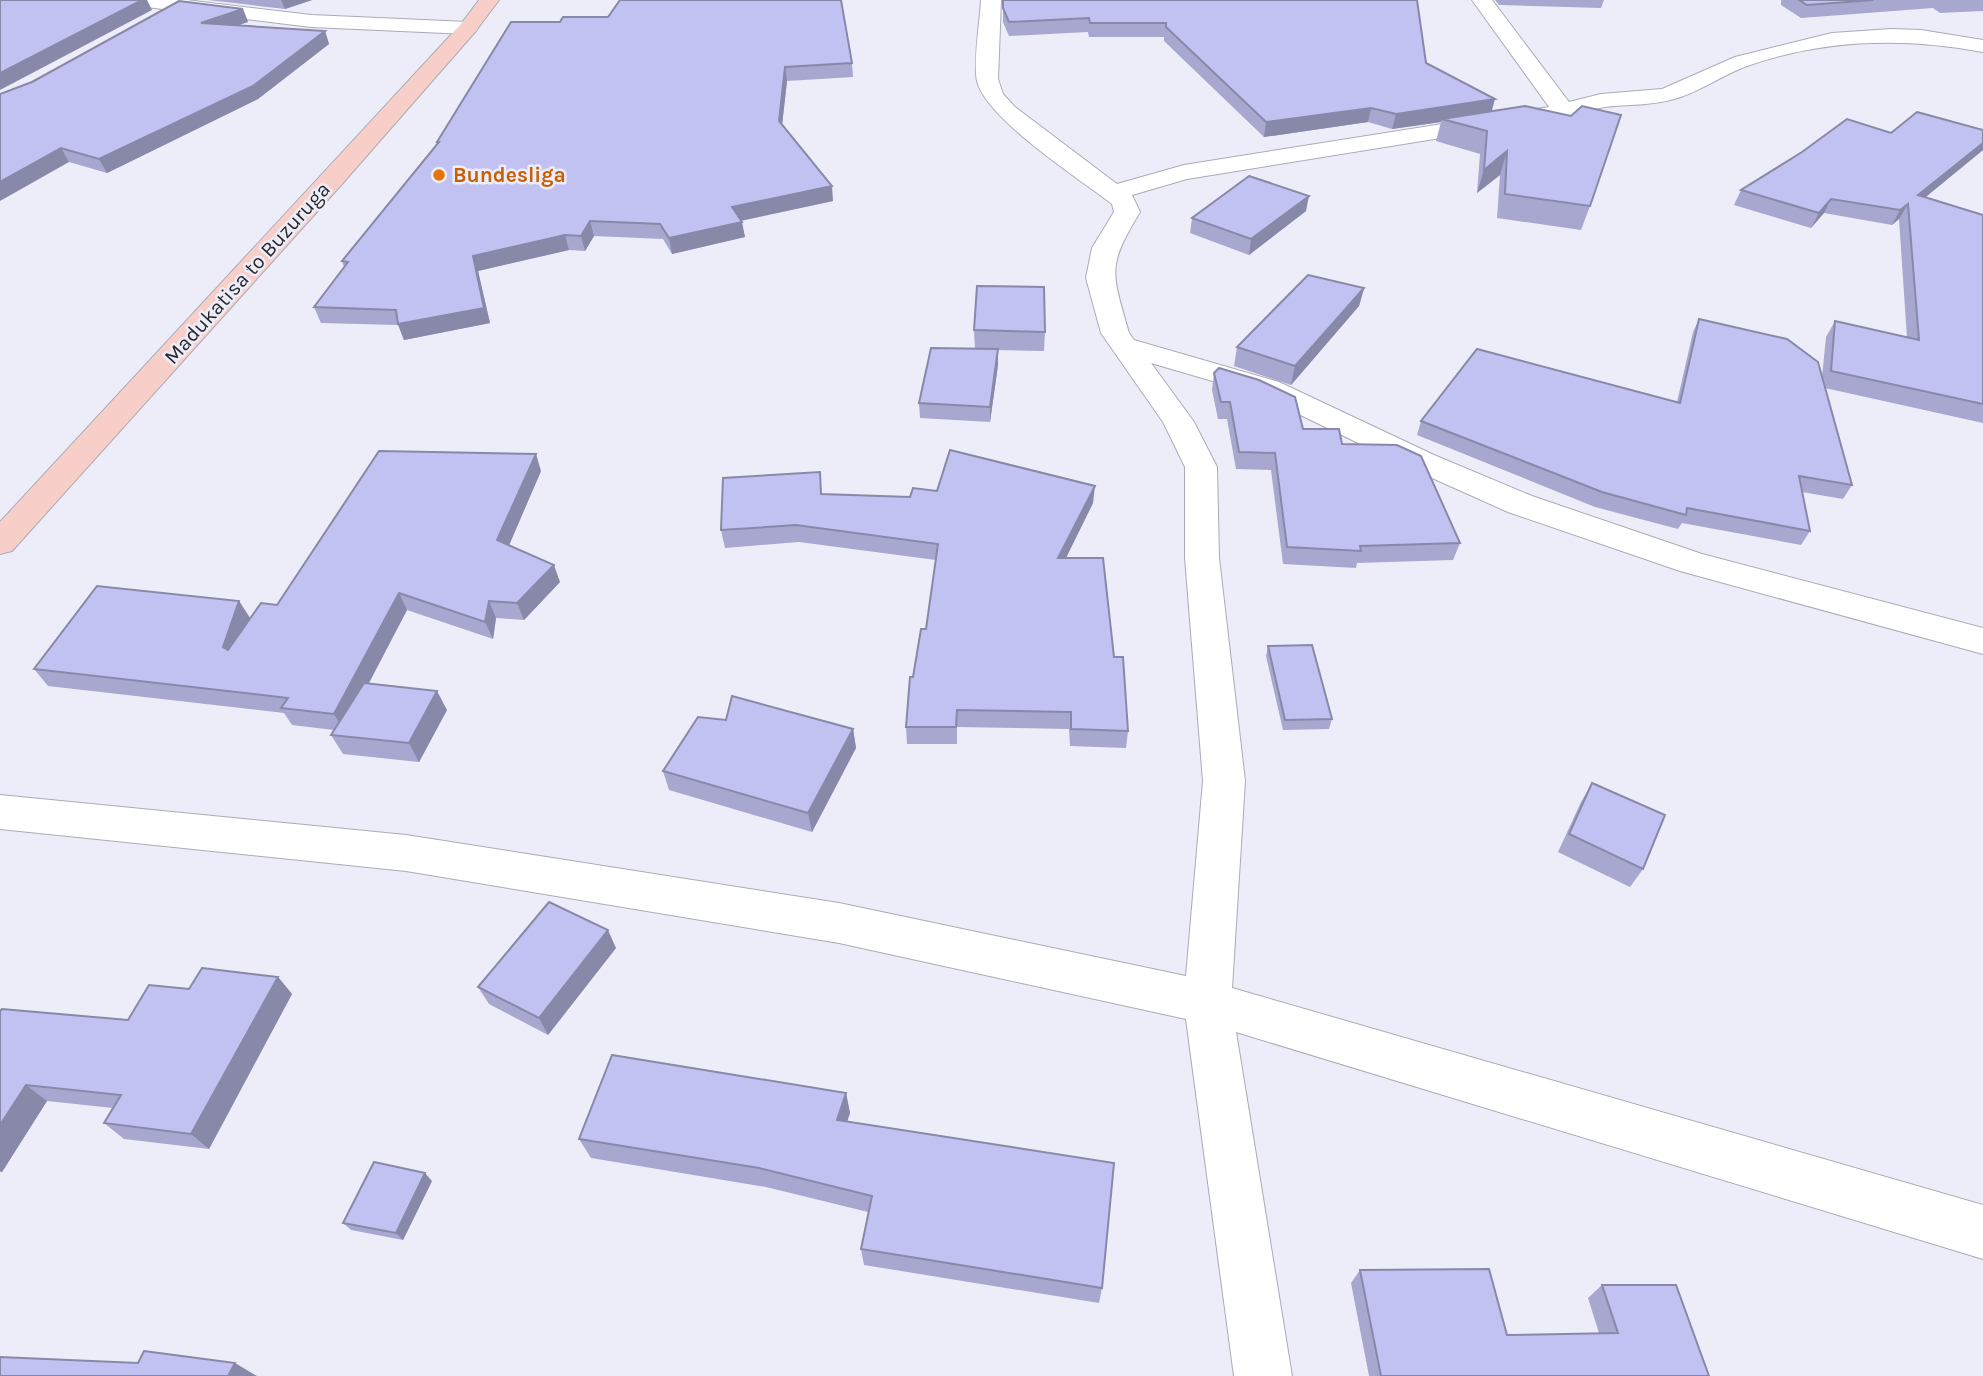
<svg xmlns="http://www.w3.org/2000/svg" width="1983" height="1376" font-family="Karla,sans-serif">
	<rect width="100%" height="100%" fill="#ededf9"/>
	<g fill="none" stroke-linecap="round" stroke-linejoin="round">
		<g stroke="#ababb6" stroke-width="2">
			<g id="street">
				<path d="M 128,0 L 186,0 L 311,15 L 468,22 L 475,24 L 478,28 L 475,32 L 468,34 L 311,27 L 138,6 Z"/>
				<path d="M 981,0 L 1001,0 L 998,79 L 1003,94 L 1015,107 L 1117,184 L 1184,165 L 1549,107 L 1472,0 L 1492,0 L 1569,102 L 1601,94 L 1662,89 L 1735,57 L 1832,33 L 1891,29 L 1921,30 L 1983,40 L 1983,52 C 1903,37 1824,39 1747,66 C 1722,75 1700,92 1674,99 C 1651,106 1628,104 1605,107 C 1591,109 1578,114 1564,118 L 1187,179 L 1132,195 L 1140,212 C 1106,268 1112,272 1129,333 L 1134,340 L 1279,382 L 1434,455 L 1532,496 L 1702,554 L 1983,628 L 1983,654 L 1680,571 L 1508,512 L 1412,469 L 1257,394 L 1151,363 L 1194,422 L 1217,467 L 1219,558 L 1245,781 L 1232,988 L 1983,1205 L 1983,1259 L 1236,1032 L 1292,1376 L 1234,1376 L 1186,1019 L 839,943 L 406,871 L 0,829 L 0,795 L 406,835 L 839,903 L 1186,976 L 1203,781 L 1185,558 L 1185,467 L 1163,422 L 1101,333 L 1086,278 L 1092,248 L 1114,212 L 1112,204 C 1080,179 986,119 977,81 C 973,63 980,21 981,0 Z"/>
			</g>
		</g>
		<g stroke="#ababb6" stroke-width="2">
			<path id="secondary" d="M 479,0 L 499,0 L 475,32 L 342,184 L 12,551 L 0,554 L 0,522 L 461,24 Z"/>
		</g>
		<use href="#street" fill="#fff" fill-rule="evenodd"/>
		<use href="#secondary" fill="#f7cfc8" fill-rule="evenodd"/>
	</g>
	<g fill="#a7a7d0">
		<path d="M 208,0 L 312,0 L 285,9 Z"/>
		<path d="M 1003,0 L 1417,0 L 1426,63 L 1492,111 L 1590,206 L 1581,230 L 1497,218 L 1500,175 L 1477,193 L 1480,154 L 1436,141 L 1441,122 L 1392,129 L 1368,122 L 1264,137 L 1164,41 L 1164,37 L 1089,37 L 1088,32 L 1009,36 L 1003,22 Z"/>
		<path d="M 1495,0 L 1604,0 L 1601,8 L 1499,5 Z"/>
		<path d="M 1781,0 L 1983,0 L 1983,11 L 1940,13 L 1933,8 L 1801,18 L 1781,5 Z"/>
		<path d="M 243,9 L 248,22 L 237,25 L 325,31 L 329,44 L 258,99 L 107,173 L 69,162 L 0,94 Z"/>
		<path d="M 511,22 L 852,63 L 853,77 L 787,81 L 782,124 L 833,201 L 741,221 L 745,237 L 672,254 L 663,239 L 594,236 L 585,251 L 569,250 L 478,271 L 490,323 L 404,340 L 398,325 L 321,323 L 314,307 L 344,267 L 342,261 L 438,144 L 437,142 Z"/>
		<path d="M 1983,130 L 1983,150 L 1925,197 L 1983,215 L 1983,423 L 1825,388 L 1852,485 L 1843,499 L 1802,492 L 1810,531 L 1801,545 L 1682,523 L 1678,529 L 1595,507 L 1417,435 L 1421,421 L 1677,402 L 1693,332 L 1699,319 L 1822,377 L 1826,337 L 1835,321 L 1907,338 L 1899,219 L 1892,225 L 1824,213 L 1811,228 L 1734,205 L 1741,190 L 1891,133 Z"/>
		<path d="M 1306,211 L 1249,255 L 1190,233 L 1192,218 Z"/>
		<path d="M 1364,288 L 1359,306 L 1291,385 L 1234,366 L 1237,347 Z"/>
		<path d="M 974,330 L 1045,332 L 1044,351 L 998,350 L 998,365 L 990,422 L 920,418 L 919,403 L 975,349 Z"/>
		<path d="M 1214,373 L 1303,429 L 1342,444 L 1460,543 L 1453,560 L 1357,563 L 1356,568 L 1283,564 L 1271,470 L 1236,469 L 1227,419 L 1218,419 L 1212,390 Z"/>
		<path d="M 541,471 L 509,545 L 560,582 L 524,620 L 496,618 L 493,639 L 407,610 L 368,684 L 447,710 L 419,762 L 343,754 L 331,735 L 334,730 L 292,725 L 284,713 L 48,686 L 34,669 L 239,601 L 250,618 L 249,621 Z"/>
		<path d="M 937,491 L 1093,503 L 1066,558 L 1114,657 L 1128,731 L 1126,748 L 1070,746 L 1069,729 L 957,727 L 957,744 L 907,744 L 906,727 L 913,677 L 926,629 L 936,560 L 799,542 L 725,548 L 721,530 L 823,494 L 910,497 Z"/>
		<path d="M 1268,646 L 1332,719 L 1329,729 L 1283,730 L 1266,656 Z"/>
		<path d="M 726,720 L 853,729 L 856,748 L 812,832 L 669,790 L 663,771 Z"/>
		<path d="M 1592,783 L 1643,869 L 1630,887 L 1558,852 L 1581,802 Z"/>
		<path d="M 616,948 L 548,1035 L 489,1004 L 478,987 Z"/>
		<path d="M 278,977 L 292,994 L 209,1149 L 124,1139 L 104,1123 L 113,1108 L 47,1101 L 2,1172 L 0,1172 L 0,1011 L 128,1020 L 189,989 Z"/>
		<path d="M 846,1093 L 850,1113 L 847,1122 L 1102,1288 L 1099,1303 L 864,1265 L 861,1249 L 868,1212 L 766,1187 L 591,1158 L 579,1139 Z"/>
		<path d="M 432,1181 L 403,1240 L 351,1230 L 343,1223 Z"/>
		<path d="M 1360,1270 L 1507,1335 L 1599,1333 L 1588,1298 L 1602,1285 L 1709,1376 L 1369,1376 L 1351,1283 Z"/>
	</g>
	<g fill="#8888a9">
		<path d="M 142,0 L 147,0 L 152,10 L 0,90 L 0,73 Z"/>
		<path d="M 281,0 L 312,0 L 285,9 Z"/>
		<path d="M 243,9 L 248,22 L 207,36 L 201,23 Z"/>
		<path d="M 325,31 L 329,44 L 258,99 L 107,173 L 99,159 Z"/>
		<path d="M 785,67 L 787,81 L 781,135 L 779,121 Z"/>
		<path d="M 1495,99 L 1491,114 L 1442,119 L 1441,122 L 1392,129 L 1396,114 Z"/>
		<path d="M 1371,108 L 1368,122 L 1264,137 L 1266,122 Z"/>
		<path d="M 1983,143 L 1983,150 L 1910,210 L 1918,195 Z"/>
		<path d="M 61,148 L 69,162 L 0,201 L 0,182 Z"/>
		<path d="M 1507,151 L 1500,175 L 1477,193 L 1484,170 Z"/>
		<path d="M 832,186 L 833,201 L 734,222 L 732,207 Z"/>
		<path d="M 1309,196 L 1306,211 L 1249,255 L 1251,239 Z"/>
		<path d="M 1831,199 L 1824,213 L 1811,228 L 1819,213 Z"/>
		<path d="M 1908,204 L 1899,219 L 1892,225 L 1900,210 Z"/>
		<path d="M 590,221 L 594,236 L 585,251 L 581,236 Z"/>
		<path d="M 742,222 L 745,237 L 672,254 L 669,238 Z"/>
		<path d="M 565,235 L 569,250 L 478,271 L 490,323 L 404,340 L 398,324 L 473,256 Z"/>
		<path d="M 1364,288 L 1359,306 L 1291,385 L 1295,366 Z"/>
		<path d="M 998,349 L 998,365 L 990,422 L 990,407 Z"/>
		<path d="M 536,454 L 541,471 L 504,557 L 497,540 Z"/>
		<path d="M 1095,486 L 1093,503 L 1057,576 L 1058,558 Z"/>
		<path d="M 554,565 L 560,582 L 524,620 L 517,603 Z"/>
		<path d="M 399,593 L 407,610 L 344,731 L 334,714 Z"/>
		<path d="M 239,601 L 250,618 L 234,664 L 223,647 Z"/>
		<path d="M 489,601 L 496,618 L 493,639 L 485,622 Z"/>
		<path d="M 437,691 L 447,710 L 419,762 L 409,743 Z"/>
		<path d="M 853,729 L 856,748 L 812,832 L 808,813 Z"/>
		<path d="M 608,930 L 616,948 L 548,1035 L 539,1018 Z"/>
		<path d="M 278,977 L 292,994 L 209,1149 L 191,1134 Z"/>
		<path d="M 26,1085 L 47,1101 L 2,1172 L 0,1171 L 0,1125 Z"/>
		<path d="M 846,1093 L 850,1113 L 841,1139 L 837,1120 Z"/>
		<path d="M 425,1173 L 432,1181 L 403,1240 L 396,1233 Z"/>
		<path d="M 235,1363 L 257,1376 L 228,1376 Z"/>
	</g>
	<g fill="#c2c2f2" stroke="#8888a9" stroke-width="2">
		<path d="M 0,0 L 142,0 L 0,73 Z"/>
		<path d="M 620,0 L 841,0 L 852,63 L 785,67 L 779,121 L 832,186 L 732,207 L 742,222 L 669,238 L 660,224 L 590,221 L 581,236 L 565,235 L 473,256 L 484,308 L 398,324 L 396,310 L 314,307 L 348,262 L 342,261 L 439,142 L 437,142 L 511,22 L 560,22 L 563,17 L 608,17 Z"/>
		<path d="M 1003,0 L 1417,0 L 1426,63 L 1495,99 L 1396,114 L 1371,108 L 1266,122 L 1166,27 L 1166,23 L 1090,23 L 1089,18 L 1009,22 L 1003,8 Z"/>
		<path d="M 1799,0 L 1873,0 L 1807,5 Z"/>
		<path d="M 179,1 L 243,9 L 201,23 L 325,31 L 253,86 L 99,159 L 61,148 L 0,182 L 0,94 L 32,82 Z"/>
		<path d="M 1525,106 L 1571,116 L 1582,106 L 1621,115 L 1590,206 L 1505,194 L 1507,151 L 1484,170 L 1487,131 L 1442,119 Z"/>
		<path d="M 1917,112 L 1983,130 L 1983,143 L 1918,195 L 1983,215 L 1983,404 L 1831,371 L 1835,321 L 1919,340 L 1908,204 L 1900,210 L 1831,199 L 1819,213 L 1741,190 L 1802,152 L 1847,119 L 1891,133 Z"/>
		<path d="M 1249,176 L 1309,196 L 1251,239 L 1192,218 Z"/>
		<path d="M 1308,275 L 1364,288 L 1295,366 L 1237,347 Z"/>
		<path d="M 977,286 L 1044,287 L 1045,332 L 974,330 Z"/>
		<path d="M 1699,319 L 1787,339 L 1818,362 L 1852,485 L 1799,476 L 1810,531 L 1687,508 L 1686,515 L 1602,492 L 1421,421 L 1477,349 L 1680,403 Z"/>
		<path d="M 931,348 L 998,349 L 990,407 L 919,403 Z"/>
		<path d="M 1219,368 L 1259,380 L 1295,397 L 1303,429 L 1339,429 L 1342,444 L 1397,445 L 1421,456 L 1460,543 L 1360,546 L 1361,551 L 1287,547 L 1275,453 L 1239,452 L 1230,402 L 1221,402 L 1214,373 Z"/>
		<path d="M 950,450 L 1095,486 L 1058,558 L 1103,558 L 1114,657 L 1123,657 L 1128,731 L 1071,729 L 1071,712 L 957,710 L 956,727 L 906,727 L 910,677 L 913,677 L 921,629 L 926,629 L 938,544 L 796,525 L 721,530 L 723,478 L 820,472 L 821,494 L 910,497 L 913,488 L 937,491 Z"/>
		<path d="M 379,451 L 536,454 L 497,540 L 554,565 L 517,603 L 489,601 L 485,622 L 399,593 L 334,714 L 281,708 L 288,698 L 34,669 L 97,586 L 239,601 L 223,647 L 228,650 L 261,603 L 277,605 Z"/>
		<path d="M 1312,645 L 1332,719 L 1285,720 L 1268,646 Z"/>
		<path d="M 364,683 L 437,691 L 409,743 L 331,735 Z"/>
		<path d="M 732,696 L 853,729 L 808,813 L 663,771 L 698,717 L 726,720 Z"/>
		<path d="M 1592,783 L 1665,815 L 1643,869 L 1569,834 Z"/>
		<path d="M 549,902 L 608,930 L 539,1018 L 478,987 Z"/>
		<path d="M 202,968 L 278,977 L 191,1134 L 104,1123 L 121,1095 L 26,1085 L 0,1125 L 0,1011 L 2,1009 L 128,1020 L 149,985 L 189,989 Z"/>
		<path d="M 612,1055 L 846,1093 L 837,1120 L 1114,1163 L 1102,1288 L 861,1249 L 872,1196 L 759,1168 L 579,1139 Z"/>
		<path d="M 374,1162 L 425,1173 L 396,1233 L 343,1223 Z"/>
		<path d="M 1489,1269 L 1507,1335 L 1618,1333 L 1602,1285 L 1676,1285 L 1709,1376 L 1381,1376 L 1360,1270 Z"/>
		<path d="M 144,1351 L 235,1363 L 228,1376 L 0,1376 L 0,1357 L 138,1363 Z"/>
	</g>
	<circle fill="#e8710a" stroke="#ededf9" stroke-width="2.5" cx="439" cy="175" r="7"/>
	<g text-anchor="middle" stroke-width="5" stroke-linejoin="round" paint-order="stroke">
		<g font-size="21" font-weight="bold" fill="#c56008" stroke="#ededf9" text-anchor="start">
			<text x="453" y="182">Bundesliga</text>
		</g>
		<g font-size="21" fill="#28282d" stroke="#ededf9">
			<text transform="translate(247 273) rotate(-48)" y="7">Madukatisa to Buzuruga</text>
		</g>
	</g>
</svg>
